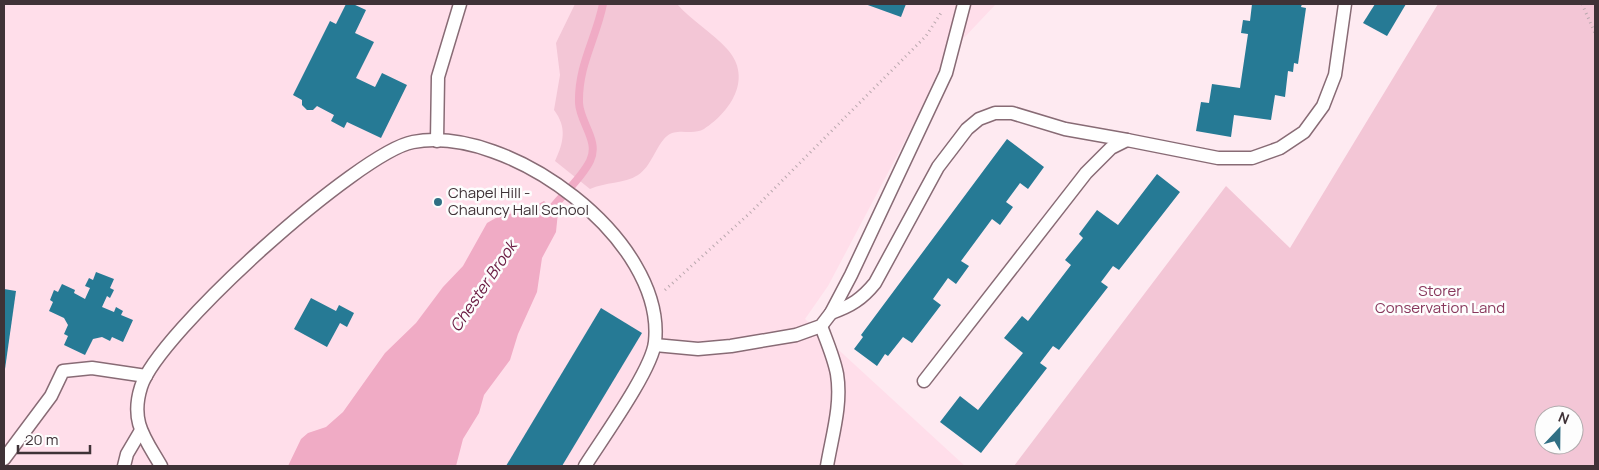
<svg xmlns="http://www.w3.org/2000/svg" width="1599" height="470" font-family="Manrope,sans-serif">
	<rect width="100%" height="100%" fill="#feeaf1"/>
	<path fill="#ffdeea" d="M 4,4 L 996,4 L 943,60 L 917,118 L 828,286 L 805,319 L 965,466 L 4,466 Z"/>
	<g fill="#f3c6d6" fill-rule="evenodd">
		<path d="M 575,4 L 677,4 C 692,21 713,33 728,50 C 753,79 730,112 704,129 C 692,136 678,127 667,136 C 656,145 652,166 638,175 C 624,184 605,182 590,189 L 555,161 C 564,142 567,127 554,110 L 560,75 L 556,43 Z"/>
		<path d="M 1438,4 L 1595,4 L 1595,466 L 1014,466 L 1226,186 L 1290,248 ZM 1544,415 L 1574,415 L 1574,445 L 1544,445 Z"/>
	</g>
	<path fill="#f0abc5" d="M 544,201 L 558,212 L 556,232 L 542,258 L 537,292 L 518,334 L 510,360 L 484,395 L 479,413 L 463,439 L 456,466 L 288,466 L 301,439 L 308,433 L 326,427 L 343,412 L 385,353 L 416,323 L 443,287 L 463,266 L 487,223 L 501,215 L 524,212 Z"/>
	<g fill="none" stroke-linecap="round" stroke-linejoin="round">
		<path stroke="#f0abc5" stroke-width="8" d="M 547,215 C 559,197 580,181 590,161 C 600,141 580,123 579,103 C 578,65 596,39 603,4"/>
	</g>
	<g fill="#267a95">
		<path d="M 346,4 L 353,4 L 366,10 L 355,33 L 374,42 L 356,78 L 375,87 L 382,73 L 407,85 L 381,138 L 347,122 L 344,128 L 331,121 L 334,115 L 317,106 L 313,110 L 307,110 L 302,105 L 302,100 L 293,95 L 330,21 L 336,24 Z"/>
		<path d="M 865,4 L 906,4 L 901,17 Z"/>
		<path d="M 1252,4 L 1302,4 L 1301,7 L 1306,8 L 1298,64 L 1294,63 L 1293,72 L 1288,71 L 1285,97 L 1275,95 L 1271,120 L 1234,115 L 1231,137 L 1196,131 L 1201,102 L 1209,103 L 1212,84 L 1240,88 L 1248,34 L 1241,33 L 1243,20 L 1250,21 Z"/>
		<path d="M 1375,4 L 1406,4 L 1387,36 L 1363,23 Z"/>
		<path d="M 1007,139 L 1044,167 L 1028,189 L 1020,183 L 1006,202 L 1013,207 L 1000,225 L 992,219 L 961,261 L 969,266 L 956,284 L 948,278 L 933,299 L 941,305 L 912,343 L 903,337 L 888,356 L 885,354 L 877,366 L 854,349 L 863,337 L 861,335 Z"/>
		<path d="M 1157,174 L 1180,192 L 1119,270 L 1113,266 L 1101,282 L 1108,287 L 1059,350 L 1053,346 L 1040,363 L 1047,368 L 981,453 L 940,422 L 960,396 L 978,410 L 1023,353 L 1004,338 L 1022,316 L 1028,321 L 1071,265 L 1065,260 L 1083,238 L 1079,234 L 1097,210 L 1118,225 Z"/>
		<path d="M 96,272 L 114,279 L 110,288 L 114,290 L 110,298 L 107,296 L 102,307 L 114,312 L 116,307 L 123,311 L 121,315 L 133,320 L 123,342 L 112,337 L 110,341 L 102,337 L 93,339 L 85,355 L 64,345 L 68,336 L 64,334 L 68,325 L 64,318 L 49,311 L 53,302 L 50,300 L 54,290 L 58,292 L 62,284 L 75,290 L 74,293 L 85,299 L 90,288 L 85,286 L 89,278 L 93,280 Z"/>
		<path d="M 4,289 L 16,291 L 5,369 L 4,369 Z"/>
		<path d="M 311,298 L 336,311 L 339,305 L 354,313 L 347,327 L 340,323 L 327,347 L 294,329 Z"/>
		<path d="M 601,308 L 642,333 L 562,466 L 506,466 Z"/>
	</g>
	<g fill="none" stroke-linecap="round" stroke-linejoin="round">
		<g stroke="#886b75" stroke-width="15">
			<g id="service">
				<path d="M 437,141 L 438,77 L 460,4"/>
				<path d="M 831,313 C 851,306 862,299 875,283 L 938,167 L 967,129 L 979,119 L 995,113 L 1012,113 L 1065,129 L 1127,140"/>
				<path d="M 821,326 C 827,342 834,358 837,374 C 842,405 832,436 827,466"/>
				<path d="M 655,345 L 698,349 L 731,346 L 796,335 L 821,326 L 831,313 L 851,275 L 946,73 L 964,4"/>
				<path d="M 924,381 L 1086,173 L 1111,148 L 1127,140 L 1218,158 L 1252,158 L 1280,148 L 1304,132 L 1323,106 L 1335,75 L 1345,4"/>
				<path d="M 4,459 L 51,396 L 63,371 L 92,368 L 146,376"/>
				<path d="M 124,466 L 127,454 L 140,432"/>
				<path d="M 161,466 C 145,438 130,422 141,387 C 157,334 359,152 413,142 C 509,124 666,240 655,342 C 652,370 602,439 585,466"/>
			</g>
		</g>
		<g stroke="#baa8ae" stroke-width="3" stroke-dasharray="1 4" stroke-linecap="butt">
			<path d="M 1582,4 L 1595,33"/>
			<path d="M 665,290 L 750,213 L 926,36 L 941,13"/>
		</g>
		<use href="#service" stroke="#fff" stroke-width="12"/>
	</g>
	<circle fill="#306f84" stroke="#fdfdfd" stroke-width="2" cx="438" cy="202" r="5"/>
	<g text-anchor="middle" stroke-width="5" stroke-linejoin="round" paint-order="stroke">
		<g font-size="15" fill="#3f3237" stroke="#fdfdfd" text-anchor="start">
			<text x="448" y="198">Chapel Hill -<tspan x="448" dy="17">Chauncy Hall School</tspan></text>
		</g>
		<g font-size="15" fill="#88375c" stroke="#fdfdfd">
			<text x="1440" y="296">Storer<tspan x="1440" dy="17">Conservation Land</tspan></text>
		</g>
		<g font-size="16" font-style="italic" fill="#6a1b42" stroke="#fdfdfd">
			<text transform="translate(483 286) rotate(-56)" y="6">Chester Brook</text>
		</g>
	</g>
	<rect width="1599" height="470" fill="none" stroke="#3f3237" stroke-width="10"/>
	<g transform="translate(1559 430) rotate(22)"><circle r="24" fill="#fdfdfd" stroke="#b1acae"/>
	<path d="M0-4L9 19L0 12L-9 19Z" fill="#306f84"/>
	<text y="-8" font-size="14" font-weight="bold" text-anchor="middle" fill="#3f3237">N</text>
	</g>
	<path d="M18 445v8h72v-8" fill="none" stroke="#3f3237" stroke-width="2.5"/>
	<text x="25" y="445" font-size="15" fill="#3f3237" stroke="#fdfdfd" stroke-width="4" paint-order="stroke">20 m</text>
</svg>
